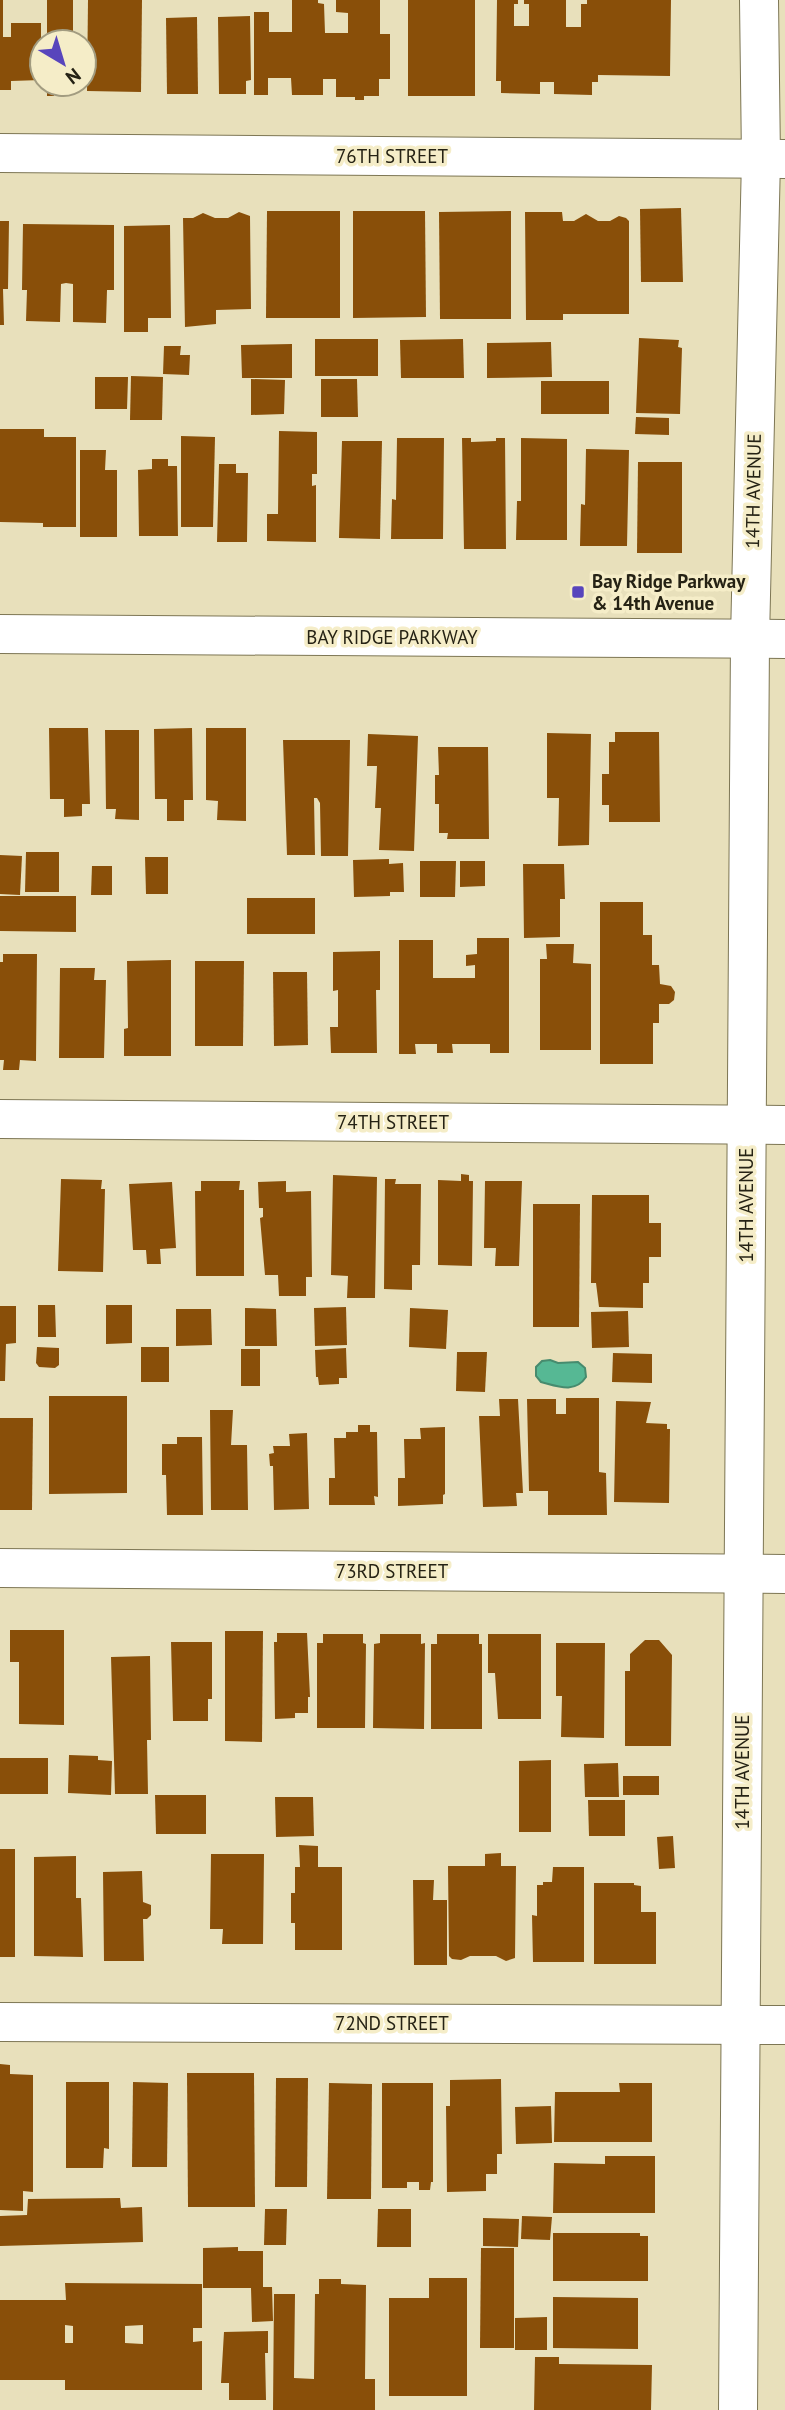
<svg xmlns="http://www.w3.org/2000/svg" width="785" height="2410" font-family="'PT Sans',sans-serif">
	<rect width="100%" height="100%" fill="#e8e0bb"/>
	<path fill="#56b894" stroke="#478b6e" stroke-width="2" d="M 550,1360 L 558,1363 L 578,1362 L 585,1368 L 586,1377 C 575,1394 557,1386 541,1382 L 536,1376 L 536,1367 L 542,1361 Z"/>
	<g fill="#894f09" fill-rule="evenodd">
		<path d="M 0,0 L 3,0 L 3,37 L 11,37 L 11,23 L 41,23 L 41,80 L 11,81 L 11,90 L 0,90 Z"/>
		<rect x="47" y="0" width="26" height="42"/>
		<path d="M 88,0 L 142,0 L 141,92 L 87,91 Z"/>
		<path d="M 292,0 L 318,0 L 318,3 L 324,4 L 325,33 L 348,33 L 348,13 L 336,12 L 336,0 L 380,0 L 380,34 L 390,34 L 390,79 L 379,79 L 379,96 L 364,96 L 364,100 L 355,100 L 355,97 L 336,97 L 336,79 L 323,79 L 323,95 L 292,95 L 291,78 L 268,78 L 268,95 L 254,95 L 254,12 L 269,12 L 269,32 L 292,32 Z"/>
		<rect x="408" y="0" width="67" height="96"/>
		<path d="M 497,0 L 518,0 L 518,4 L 514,4 L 514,26 L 529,26 L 529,4 L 524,4 L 524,0 L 566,0 L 566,27 L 581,27 L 581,4 L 587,4 L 587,0 L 671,0 L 670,76 L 598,75 L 598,82 L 592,82 L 592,95 L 554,94 L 554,82 L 540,82 L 540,94 L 501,93 L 501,81 L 496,81 Z"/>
		<path d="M 250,16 L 251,80 L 246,81 L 246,94 L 219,94 L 218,17 Z"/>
		<path d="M 197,17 L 198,94 L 167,94 L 166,18 Z"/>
		<path d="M 47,84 L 73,84 L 73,92 L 54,92 L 54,96 L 47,96 Z"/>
		<path d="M 681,208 L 683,282 L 641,282 L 640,209 Z"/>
		<path d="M 267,211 L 340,211 L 340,318 L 266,318 Z"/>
		<path d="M 353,211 L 425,211 L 426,317 L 353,318 Z"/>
		<path d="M 511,211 L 511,319 L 440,319 L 439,212 Z"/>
		<path d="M 239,212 L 250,216 L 251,309 L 216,310 L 216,324 L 185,327 L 183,218 L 193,218 L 203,213 L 215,218 L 228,218 Z"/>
		<path d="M 525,212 L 562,212 L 563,221 L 574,221 L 586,214 L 598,221 L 610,221 L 619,216 L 626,218 L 629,221 L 629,314 L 563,314 L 563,320 L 526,320 Z"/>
		<path d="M 0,221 L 9,221 L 8,289 L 3,289 L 4,325 L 0,325 Z"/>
		<path d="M 23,224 L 114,225 L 114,290 L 107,290 L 106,323 L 73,322 L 73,284 L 66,283 L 61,284 L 60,322 L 26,321 L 27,290 L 22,290 Z"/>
		<path d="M 170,225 L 171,318 L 148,318 L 148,332 L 124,332 L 124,226 Z"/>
		<path d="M 639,338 L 679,340 L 678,347 L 682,348 L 680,414 L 636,413 Z"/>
		<rect x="315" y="339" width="63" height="37"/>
		<path d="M 463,339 L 464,378 L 401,378 L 400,340 Z"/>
		<path d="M 551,342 L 552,377 L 487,378 L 487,343 Z"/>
		<path d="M 292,344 L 292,378 L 242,378 L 241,345 Z"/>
		<path d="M 164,346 L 181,346 L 180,355 L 190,355 L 189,375 L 163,374 Z"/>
		<path d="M 131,376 L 163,377 L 162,420 L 130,420 Z"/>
		<path d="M 95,377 L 128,377 L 127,409 L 95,409 Z"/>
		<path d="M 251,379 L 285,380 L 284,414 L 251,415 Z"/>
		<path d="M 321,379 L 357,379 L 358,417 L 321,417 Z"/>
		<rect x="541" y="381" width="68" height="33"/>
		<path d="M 636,417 L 669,418 L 669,435 L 635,434 Z"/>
		<path d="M 0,429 L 44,429 L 44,437 L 76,437 L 76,527 L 43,527 L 43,523 L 0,522 Z"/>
		<path d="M 279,431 L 317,432 L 317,474 L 312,474 L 312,486 L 316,485 L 316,542 L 267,541 L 267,514 L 278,514 Z"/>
		<path d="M 181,436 L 215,437 L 213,527 L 181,527 Z"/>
		<path d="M 397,438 L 444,438 L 443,539 L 391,539 L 392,499 L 396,500 Z"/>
		<path d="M 462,438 L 471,438 L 471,442 L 496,441 L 496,438 L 505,438 L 506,549 L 464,549 Z"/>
		<path d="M 521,438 L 567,439 L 567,540 L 516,540 L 517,501 L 521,501 Z"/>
		<path d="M 342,441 L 382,441 L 380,539 L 339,538 Z"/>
		<path d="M 586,449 L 629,450 L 627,546 L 580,546 L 581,504 L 585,505 Z"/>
		<path d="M 80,450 L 106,450 L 105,470 L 117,470 L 117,537 L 80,537 Z"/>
		<path d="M 152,459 L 168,459 L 168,466 L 177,466 L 178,536 L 139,536 L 138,470 L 152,469 Z"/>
		<path d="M 638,462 L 682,462 L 682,553 L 637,553 Z"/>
		<path d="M 219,464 L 236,464 L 236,473 L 248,473 L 247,542 L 217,542 Z"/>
		<path d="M 49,728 L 88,728 L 90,804 L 82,804 L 82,816 L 64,817 L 64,799 L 50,799 Z"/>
		<path d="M 192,728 L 193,800 L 184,800 L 184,821 L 167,821 L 167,799 L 155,799 L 154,729 Z"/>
		<path d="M 206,728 L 246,728 L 246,821 L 217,820 L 218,801 L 206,800 Z"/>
		<path d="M 105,730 L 139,730 L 139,820 L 115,819 L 116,809 L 106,809 Z"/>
		<path d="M 615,732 L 659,732 L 660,822 L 609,822 L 609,805 L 602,805 L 602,774 L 609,774 L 609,742 L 615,742 Z"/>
		<path d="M 547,733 L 591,734 L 589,845 L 558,846 L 559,798 L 547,798 Z"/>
		<path d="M 368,734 L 418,736 L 414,851 L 379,850 L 381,808 L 375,808 L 377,766 L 367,766 Z"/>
		<path d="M 283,740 L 350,740 L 348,856 L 321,856 L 320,803 L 317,798 L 314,798 L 315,855 L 287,855 Z"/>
		<path d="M 438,747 L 488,747 L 489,839 L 447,839 L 448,833 L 439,833 L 439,804 L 435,804 L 435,775 L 439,775 Z"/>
		<path d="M 26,852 L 59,852 L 59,892 L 25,892 Z"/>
		<path d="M 0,855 L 22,856 L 20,895 L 0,894 Z"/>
		<path d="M 145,857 L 168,857 L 168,894 L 146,894 Z"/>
		<path d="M 389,859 L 389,864 L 403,863 L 404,892 L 390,892 L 390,896 L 354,897 L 353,860 Z"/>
		<path d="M 420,861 L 456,861 L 455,897 L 420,897 Z"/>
		<path d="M 460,861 L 485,861 L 485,886 L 460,887 Z"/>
		<path d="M 523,864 L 564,864 L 565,899 L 560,899 L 560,937 L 524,938 Z"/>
		<path d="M 92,866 L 112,866 L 112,895 L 91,895 Z"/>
		<path d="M 0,896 L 76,896 L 76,932 L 0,931 Z"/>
		<rect x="247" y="898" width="68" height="36"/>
		<path d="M 600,902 L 643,902 L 643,935 L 652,935 L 652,965 L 659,965 L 660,984 L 671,986 L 675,992 L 674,1000 L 669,1004 L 659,1004 L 659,1023 L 653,1023 L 653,1064 L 600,1064 Z"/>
		<path d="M 477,938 L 509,938 L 509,1053 L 490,1053 L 490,1044 L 452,1044 L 453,1053 L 437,1053 L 437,1044 L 415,1044 L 416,1054 L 399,1054 L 399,940 L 433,940 L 433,978 L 475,978 L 475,965 L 466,966 L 466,955 L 477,954 Z"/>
		<path d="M 546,944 L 574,944 L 573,963 L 591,964 L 591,1050 L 540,1050 L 540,959 L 547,959 Z"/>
		<path d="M 380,951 L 380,990 L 376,990 L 377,1053 L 331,1053 L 330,1027 L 338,1027 L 338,990 L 333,991 L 333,952 Z"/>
		<path d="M 3,954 L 37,954 L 36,1061 L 20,1060 L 19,1070 L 3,1070 L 4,1060 L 0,1060 L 0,962 L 3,962 Z"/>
		<path d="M 171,960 L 171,1056 L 124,1056 L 124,1029 L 128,1028 L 127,961 Z"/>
		<path d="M 195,961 L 244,961 L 243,1046 L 195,1046 Z"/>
		<path d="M 60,968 L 95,968 L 94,980 L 106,980 L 104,1058 L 59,1058 Z"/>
		<path d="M 273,972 L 307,972 L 308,1045 L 274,1046 Z"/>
		<path d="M 461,1174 L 469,1175 L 469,1181 L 473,1181 L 472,1266 L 438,1265 L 438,1180 L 461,1181 Z"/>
		<path d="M 333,1175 L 377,1177 L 375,1298 L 347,1298 L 348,1276 L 331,1275 Z"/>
		<path d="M 61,1179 L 102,1180 L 101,1189 L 105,1189 L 103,1272 L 58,1271 Z"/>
		<path d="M 385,1179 L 396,1179 L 395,1184 L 421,1184 L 420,1265 L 412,1265 L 412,1290 L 384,1289 Z"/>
		<path d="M 201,1181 L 240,1181 L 239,1190 L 244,1190 L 244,1276 L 196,1276 L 195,1191 L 201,1191 Z"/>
		<path d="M 286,1181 L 286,1192 L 311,1191 L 312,1277 L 306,1277 L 306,1296 L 279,1296 L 278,1275 L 265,1275 L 260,1218 L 263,1217 L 263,1208 L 259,1208 L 258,1182 Z"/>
		<path d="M 485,1181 L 522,1181 L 519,1266 L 495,1266 L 496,1248 L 484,1248 Z"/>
		<path d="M 172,1182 L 176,1248 L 160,1249 L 161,1264 L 147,1264 L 146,1250 L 133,1250 L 129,1184 Z"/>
		<path d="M 592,1195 L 649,1195 L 649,1223 L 661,1223 L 661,1257 L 649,1257 L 649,1283 L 643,1283 L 643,1308 L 599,1307 L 596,1283 L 591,1283 Z"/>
		<path d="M 533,1204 L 580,1204 L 579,1327 L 533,1327 Z"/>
		<path d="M 38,1305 L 55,1305 L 56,1337 L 38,1337 Z"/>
		<path d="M 106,1305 L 132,1305 L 132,1343 L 106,1344 Z"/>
		<path d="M 0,1306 L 16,1306 L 16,1343 L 6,1344 L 5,1381 L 0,1381 Z"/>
		<path d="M 346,1307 L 347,1345 L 315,1346 L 314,1308 Z"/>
		<path d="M 245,1308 L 276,1309 L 277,1346 L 245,1346 Z"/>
		<path d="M 410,1308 L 448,1310 L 446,1349 L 409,1347 Z"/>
		<path d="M 176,1309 L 211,1309 L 212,1345 L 176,1346 Z"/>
		<path d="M 628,1311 L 629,1347 L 592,1348 L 591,1312 Z"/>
		<path d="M 37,1347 L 59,1348 L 59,1365 L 55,1368 L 39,1367 L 36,1363 Z"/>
		<rect x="141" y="1347" width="28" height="35"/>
		<path d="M 346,1348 L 347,1378 L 339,1378 L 339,1384 L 319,1385 L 318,1377 L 316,1377 L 315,1350 Z"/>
		<rect x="241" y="1349" width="19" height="37"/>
		<path d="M 457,1352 L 487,1352 L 485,1392 L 456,1391 Z"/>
		<path d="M 613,1353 L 652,1354 L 652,1383 L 612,1382 Z"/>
		<path d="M 49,1396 L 127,1396 L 127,1493 L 49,1494 Z"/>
		<path d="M 566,1398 L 599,1398 L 599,1472 L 606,1473 L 607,1515 L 548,1515 L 548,1491 L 529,1491 L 527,1399 L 556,1399 L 556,1414 L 566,1414 Z"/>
		<path d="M 499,1399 L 518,1399 L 523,1493 L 516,1493 L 517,1506 L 483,1507 L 479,1416 L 500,1416 Z"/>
		<path d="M 616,1401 L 651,1402 L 646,1423 L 667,1424 L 667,1429 L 670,1429 L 669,1503 L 614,1502 Z"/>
		<path d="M 210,1410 L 233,1410 L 231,1445 L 247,1445 L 248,1510 L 211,1510 Z"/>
		<path d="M 0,1418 L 33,1418 L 32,1510 L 0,1510 Z"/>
		<path d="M 358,1425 L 370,1425 L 370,1432 L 377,1432 L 378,1497 L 374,1496 L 375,1505 L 329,1505 L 329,1478 L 335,1478 L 334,1438 L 346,1438 L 346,1432 L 358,1432 Z"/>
		<path d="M 445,1427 L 445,1494 L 443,1495 L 443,1504 L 398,1506 L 398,1478 L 405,1478 L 404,1439 L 421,1439 L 420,1428 Z"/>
		<path d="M 307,1433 L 309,1509 L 274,1510 L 273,1466 L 270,1466 L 269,1454 L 274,1453 L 273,1446 L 290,1446 L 289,1434 Z"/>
		<path d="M 177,1437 L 202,1437 L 203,1515 L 167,1515 L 166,1475 L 162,1475 L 162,1444 L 177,1444 Z"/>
		<path d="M 10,1630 L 64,1630 L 64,1725 L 19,1724 L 19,1662 L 10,1662 Z"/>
		<path d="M 225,1631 L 263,1631 L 262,1742 L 225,1741 Z"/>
		<path d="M 277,1633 L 307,1633 L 310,1697 L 308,1697 L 308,1713 L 295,1713 L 295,1718 L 275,1719 L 274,1642 L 277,1642 Z"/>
		<path d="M 323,1634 L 363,1634 L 363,1643 L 366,1644 L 365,1728 L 317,1728 L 317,1643 L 323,1643 Z"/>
		<path d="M 380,1634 L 421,1634 L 421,1644 L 425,1643 L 424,1729 L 373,1728 L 374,1644 L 380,1643 Z"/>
		<path d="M 437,1634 L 479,1634 L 479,1644 L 482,1644 L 482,1729 L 431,1729 L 431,1644 L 437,1644 Z"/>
		<path d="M 488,1634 L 541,1634 L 541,1719 L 498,1719 L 495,1673 L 488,1673 Z"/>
		<path d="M 645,1640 L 659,1640 L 672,1655 L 671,1746 L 625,1746 L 625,1671 L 630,1671 L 630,1654 Z"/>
		<path d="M 171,1642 L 212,1642 L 212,1699 L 208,1699 L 208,1721 L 173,1721 Z"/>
		<path d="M 556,1643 L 605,1643 L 604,1738 L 561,1737 L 562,1696 L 556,1696 Z"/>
		<path d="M 150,1656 L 151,1740 L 147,1740 L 148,1794 L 115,1794 L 111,1657 Z"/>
		<path d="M 69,1755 L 98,1756 L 98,1760 L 112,1761 L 111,1795 L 68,1793 Z"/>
		<rect x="0" y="1758" width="48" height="36"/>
		<path d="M 551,1760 L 551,1832 L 519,1832 L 519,1761 Z"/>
		<path d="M 618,1763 L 619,1797 L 585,1797 L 584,1764 Z"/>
		<rect x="623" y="1776" width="36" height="19"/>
		<path d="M 155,1795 L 206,1795 L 206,1834 L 156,1834 Z"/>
		<path d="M 275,1797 L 313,1797 L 314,1836 L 276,1837 Z"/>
		<path d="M 588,1800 L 625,1800 L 625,1836 L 589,1836 Z"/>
		<path d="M 673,1836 L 675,1868 L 659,1869 L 657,1837 Z"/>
		<path d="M 299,1845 L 318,1846 L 318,1867 L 342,1867 L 342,1950 L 295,1950 L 295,1923 L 291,1923 L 291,1893 L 295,1893 L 295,1867 L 300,1867 Z"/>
		<rect x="0" y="1849" width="15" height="108"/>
		<path d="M 501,1853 L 501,1866 L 516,1866 L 515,1958 L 506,1961 L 496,1956 L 470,1956 L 461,1960 L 452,1959 L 449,1956 L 448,1866 L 485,1866 L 485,1854 Z"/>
		<path d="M 211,1854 L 264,1854 L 263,1944 L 222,1944 L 223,1929 L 210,1929 Z"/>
		<path d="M 76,1856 L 76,1898 L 81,1898 L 83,1957 L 34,1956 L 34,1857 Z"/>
		<path d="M 553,1867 L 584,1867 L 584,1962 L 533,1962 L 532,1915 L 537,1916 L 537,1885 L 543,1885 L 543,1882 L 552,1882 Z"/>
		<path d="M 142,1871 L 143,1902 L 151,1905 L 151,1915 L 147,1919 L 143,1919 L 144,1961 L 104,1961 L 103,1872 Z"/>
		<path d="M 413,1880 L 434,1880 L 433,1900 L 447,1900 L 447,1965 L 414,1965 Z"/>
		<path d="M 594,1883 L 634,1883 L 634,1885 L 641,1886 L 641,1912 L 656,1912 L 656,1964 L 594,1964 Z"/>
		<path d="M 0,2064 L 10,2065 L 10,2074 L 33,2075 L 33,2192 L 23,2191 L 23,2211 L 0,2210 Z"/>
		<path d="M 187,2073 L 254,2073 L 255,2207 L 188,2207 Z"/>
		<path d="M 276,2078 L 308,2078 L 307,2187 L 275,2187 Z"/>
		<path d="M 501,2079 L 502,2154 L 497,2154 L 497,2174 L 486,2174 L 486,2191 L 447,2192 L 446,2106 L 450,2106 L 450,2080 Z"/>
		<path d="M 66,2082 L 109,2082 L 109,2149 L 104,2148 L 103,2168 L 66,2168 Z"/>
		<path d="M 133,2082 L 168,2083 L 167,2167 L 132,2167 Z"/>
		<path d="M 329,2083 L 372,2084 L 371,2199 L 327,2199 Z"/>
		<path d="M 382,2083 L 433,2083 L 433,2182 L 431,2182 L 430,2190 L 419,2190 L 419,2182 L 407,2182 L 407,2188 L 382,2188 Z"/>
		<path d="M 619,2083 L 652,2083 L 652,2142 L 554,2142 L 555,2092 L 620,2092 Z"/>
		<path d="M 551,2106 L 552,2143 L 516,2144 L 515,2107 Z"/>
		<path d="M 605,2156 L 655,2156 L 655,2213 L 553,2213 L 554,2163 L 605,2164 Z"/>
		<path d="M 120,2198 L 121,2208 L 142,2207 L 143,2242 L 0,2246 L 0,2216 L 27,2215 L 28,2199 Z"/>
		<path d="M 265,2209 L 287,2209 L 286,2245 L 264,2245 Z"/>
		<path d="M 378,2209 L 411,2209 L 411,2247 L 377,2247 Z"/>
		<path d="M 522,2216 L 552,2217 L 550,2240 L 521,2239 Z"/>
		<path d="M 483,2218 L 519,2219 L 518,2247 L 483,2246 Z"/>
		<path d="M 553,2233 L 640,2233 L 640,2236 L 648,2236 L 648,2281 L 553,2281 Z"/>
		<path d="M 238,2247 L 238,2251 L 263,2251 L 263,2287 L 272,2287 L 273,2321 L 252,2322 L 251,2288 L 203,2288 L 203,2248 Z"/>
		<path d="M 481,2248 L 514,2248 L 514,2348 L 480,2348 Z"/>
		<path d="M 429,2278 L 467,2278 L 467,2396 L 389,2396 L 389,2298 L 429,2298 Z"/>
		<path d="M 319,2279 L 341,2279 L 341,2284 L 366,2285 L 365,2379 L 375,2379 L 375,2410 L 273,2410 L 274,2294 L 295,2294 L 294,2378 L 314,2379 L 315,2294 L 319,2294 Z"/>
		<path d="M 65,2283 L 202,2284 L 202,2328 L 193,2328 L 193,2342 L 202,2341 L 202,2390 L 65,2390 L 65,2380 L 0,2380 L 0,2300 L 66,2300 ZM 65,2325 L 73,2326 L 73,2343 L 65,2343 ZM 143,2325 L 143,2344 L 125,2343 L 125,2326 Z"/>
		<path d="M 553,2297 L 638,2298 L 638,2349 L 553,2348 Z"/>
		<path d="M 547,2317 L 547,2350 L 515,2350 L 515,2318 Z"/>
		<path d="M 268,2331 L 268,2353 L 265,2353 L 266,2400 L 229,2400 L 229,2383 L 221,2383 L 224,2332 Z"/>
		<path d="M 535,2357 L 559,2357 L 559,2364 L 652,2365 L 651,2410 L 534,2410 Z"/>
	</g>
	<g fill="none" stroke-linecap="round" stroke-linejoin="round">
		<g stroke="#7d7654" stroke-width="40">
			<g id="minor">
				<path d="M 0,153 L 785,159"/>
				<path d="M 0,1119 L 785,1125"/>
				<path d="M 0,1568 L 785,1574"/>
				<path d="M 0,2022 L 785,2025"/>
			</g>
		</g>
		<g stroke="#7d7654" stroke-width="40">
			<g id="major">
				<path d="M 0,634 L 785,639"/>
				<path d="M 738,2410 L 750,639 L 761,159 L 759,0"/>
			</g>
		</g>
		<use href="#minor" stroke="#fff" stroke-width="38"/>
		<use href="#major" stroke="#fff" stroke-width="38"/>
	</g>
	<rect fill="#5845bc" stroke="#f5edc8" stroke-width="2.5" x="571" y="585" width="14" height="14" rx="3.5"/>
	<g text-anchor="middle" stroke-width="7" stroke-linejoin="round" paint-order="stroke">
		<g font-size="19" fill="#252214" stroke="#f5edc8">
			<text x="392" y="163">76TH STREET</text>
			<text transform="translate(753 491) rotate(-89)" y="7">14TH AVENUE</text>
			<text x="392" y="644">BAY RIDGE PARKWAY</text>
			<text x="393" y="1129">74TH STREET</text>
			<text transform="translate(746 1205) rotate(-90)" y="7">14TH AVENUE</text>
			<text x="392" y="1578">73RD STREET</text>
			<text transform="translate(742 1772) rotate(-90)" y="7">14TH AVENUE</text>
			<text x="392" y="2030">72ND STREET</text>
		</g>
		<g font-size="19" font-weight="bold" fill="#252214" stroke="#f5edc8" text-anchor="start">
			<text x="592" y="588">Bay Ridge Parkway<tspan x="592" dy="22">&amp; 14th Avenue</tspan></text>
		</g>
	</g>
	<g transform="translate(63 63) rotate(142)"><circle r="33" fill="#f5edc8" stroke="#a29c80" stroke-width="2"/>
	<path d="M0-5L12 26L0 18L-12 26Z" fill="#5845bc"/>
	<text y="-10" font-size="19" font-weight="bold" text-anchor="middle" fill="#252214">N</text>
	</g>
</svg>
